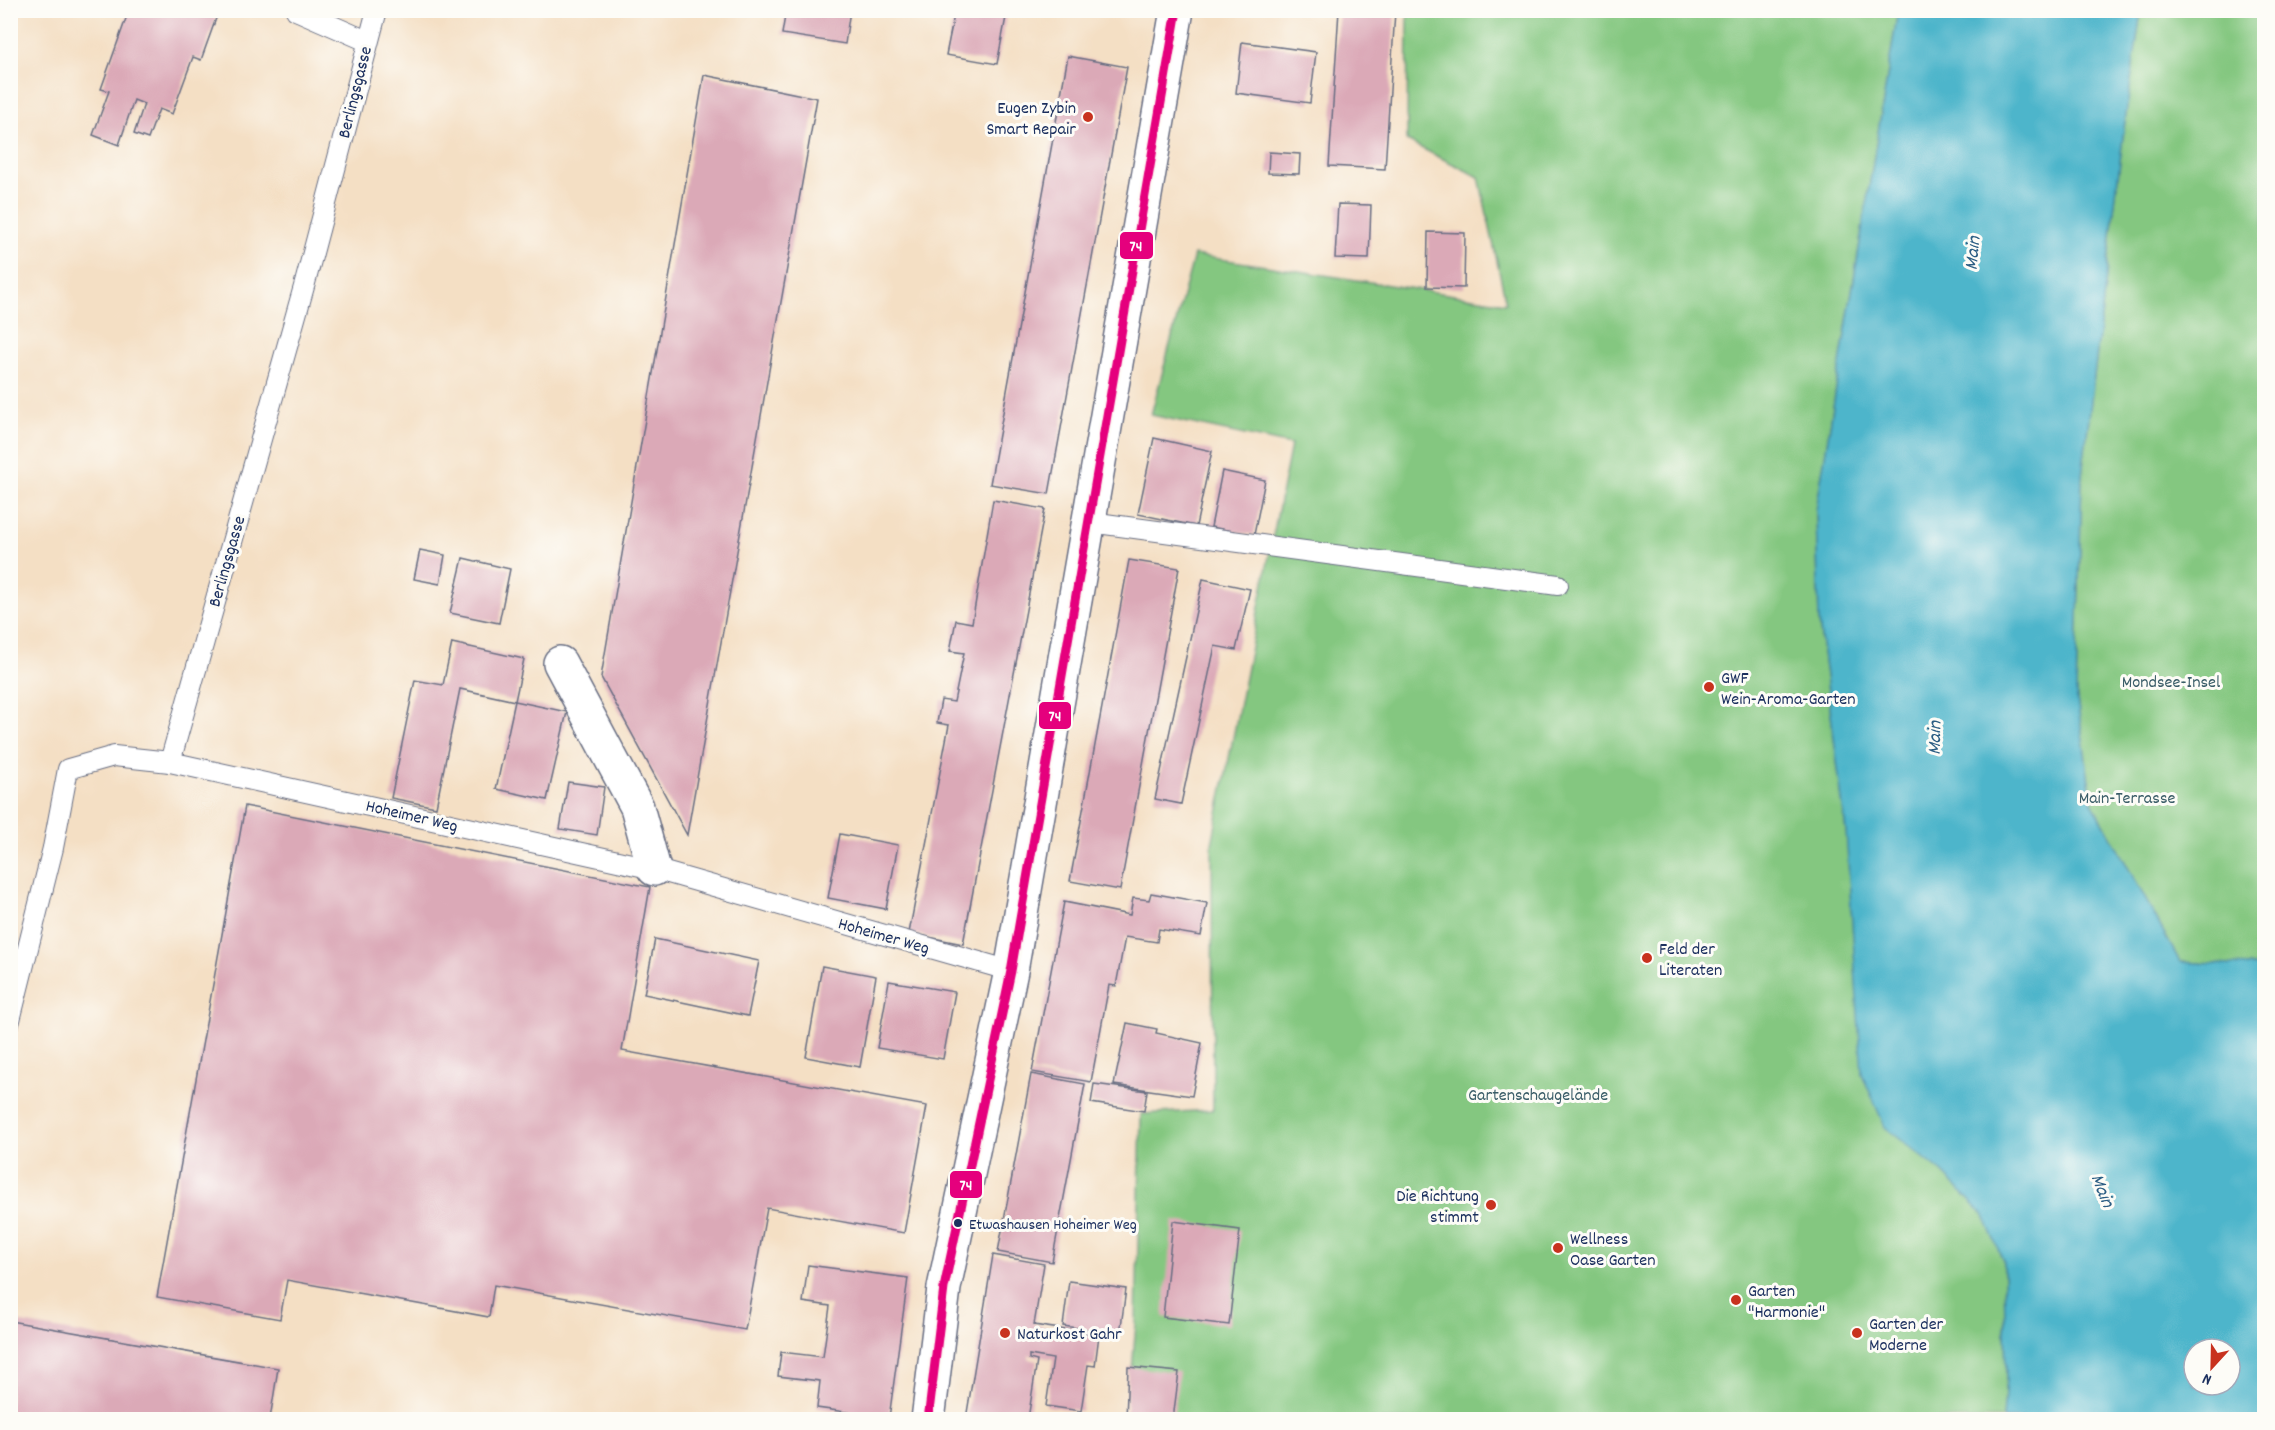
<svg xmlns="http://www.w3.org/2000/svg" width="2275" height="1430" font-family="Dekko,sans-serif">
	<rect width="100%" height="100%" fill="#fdfcf7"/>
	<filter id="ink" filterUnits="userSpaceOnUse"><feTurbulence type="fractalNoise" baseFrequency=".0167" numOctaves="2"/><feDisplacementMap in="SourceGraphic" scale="12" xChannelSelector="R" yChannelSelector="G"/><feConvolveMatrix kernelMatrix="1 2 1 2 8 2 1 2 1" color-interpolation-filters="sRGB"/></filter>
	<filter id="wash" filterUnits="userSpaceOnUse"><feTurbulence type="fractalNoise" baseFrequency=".008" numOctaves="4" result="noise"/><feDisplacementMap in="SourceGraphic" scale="24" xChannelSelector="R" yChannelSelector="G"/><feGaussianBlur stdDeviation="1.35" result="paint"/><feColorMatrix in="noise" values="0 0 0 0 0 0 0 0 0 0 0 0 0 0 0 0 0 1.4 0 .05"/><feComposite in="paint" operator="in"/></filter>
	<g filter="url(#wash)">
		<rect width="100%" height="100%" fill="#f4dfc4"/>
		<g fill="#84c780" stroke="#507b6f" stroke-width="1.5">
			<path d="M 1408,11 L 1898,11 L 1816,511 L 1819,621 L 1846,831 L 1943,1173 L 1984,1214 L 2004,1263 L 2006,1378 L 2003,1419 L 1128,1420 L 1136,1323 L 1141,1114 L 1213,1110 L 1212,844 L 1291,445 L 1151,415 L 1194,255 L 1506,303 L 1479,177 L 1407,141 Z"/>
			<path d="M 2141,11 L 2264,11 L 2264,967 L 2180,962 L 2092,802 L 2076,692 L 2082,475 L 2124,128 Z"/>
		</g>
		<path fill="#4db5cb" stroke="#347294" stroke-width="1.5" fill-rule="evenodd" d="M 1898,11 L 2141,11 L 2124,128 L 2082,475 L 2076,692 L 2092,802 L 2180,962 L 2264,967 L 2264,1419 L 2003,1419 L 2006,1378 L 2004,1263 L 1983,1214 L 1943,1173 L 1885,1127 L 1862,1074 L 1846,831 L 1819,621 L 1816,511 ZM 2194,1349 L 2230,1349 L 2230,1385 L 2194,1385 Z"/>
		<g id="blocks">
			<g fill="#dba9b7">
				<path d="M 129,10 L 219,10 L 201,60 L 193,57 L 172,114 L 159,109 L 148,139 L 134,134 L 144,104 L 134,100 L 119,145 L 93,135 L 109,91 L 101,89 Z"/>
				<path d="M 786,10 L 850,10 L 845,44 L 782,34 Z"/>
				<path d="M 955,10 L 1007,12 L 997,64 L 946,55 Z"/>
				<path d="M 1339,10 L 1395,11 L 1385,169 L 1329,166 Z"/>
				<path d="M 1242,42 L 1316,52 L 1310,103 L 1236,93 Z"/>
				<path d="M 1068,56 L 1127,67 L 1049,494 L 990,484 Z"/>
				<path d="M 704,75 L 817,98 L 687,835 L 601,677 Z"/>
				<path d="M 1269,152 L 1300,154 L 1299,174 L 1268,173 Z"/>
				<path d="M 1338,204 L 1371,205 L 1369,259 L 1335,258 Z"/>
				<path d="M 1428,232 L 1465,233 L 1464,288 L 1427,287 Z"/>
				<path d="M 1154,438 L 1212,451 L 1196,526 L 1138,514 Z"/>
				<path d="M 1222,471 L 1265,480 L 1254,535 L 1211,527 Z"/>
				<path d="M 993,500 L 1045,509 L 963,944 L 909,933 L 949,725 L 937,723 L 941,700 L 954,702 L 964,653 L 950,651 L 956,620 L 972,623 Z"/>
				<path d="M 420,550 L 445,555 L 440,584 L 414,579 Z"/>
				<path d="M 463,558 L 510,569 L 499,623 L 450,613 Z"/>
				<path d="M 1129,560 L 1179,568 L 1120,890 L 1070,881 Z"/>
				<path d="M 1203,579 L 1250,589 L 1236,650 L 1215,646 L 1181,804 L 1155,799 Z"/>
				<path d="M 452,643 L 524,659 L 515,701 L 460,689 L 436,807 L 391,798 L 415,680 L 443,685 Z"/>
				<path d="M 515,701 L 567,712 L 547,800 L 496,789 Z"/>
				<path d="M 568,782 L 604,787 L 597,835 L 560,829 Z"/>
				<path d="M 245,806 L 650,887 L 622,1051 L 927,1106 L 904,1233 L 767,1208 L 745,1330 L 494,1285 L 489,1317 L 287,1280 L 280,1319 L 157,1297 Z"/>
				<path d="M 840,834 L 898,845 L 886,909 L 828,898 Z"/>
				<path d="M 1151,893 L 1207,903 L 1201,936 L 1159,929 L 1157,942 L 1125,937 L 1116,986 L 1109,985 L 1091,1082 L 1032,1072 L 1064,902 L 1130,915 L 1133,898 L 1149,900 Z"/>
				<path d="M 655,939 L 759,961 L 748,1016 L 644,994 Z"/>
				<path d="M 822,966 L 876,976 L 860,1067 L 806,1057 Z"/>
				<path d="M 889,981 L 955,992 L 943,1059 L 877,1048 Z"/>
				<path d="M 1127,1023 L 1157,1029 L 1156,1033 L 1202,1043 L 1192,1096 L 1114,1085 Z"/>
				<path d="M 1031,1074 L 1085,1084 L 1052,1262 L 998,1252 Z"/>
				<path d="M 1094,1084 L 1147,1091 L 1144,1111 L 1091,1103 Z"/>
				<path d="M 1173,1221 L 1240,1230 L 1229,1325 L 1163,1317 Z"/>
				<path d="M 993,1255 L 1044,1264 L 1034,1325 L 1099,1335 L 1095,1366 L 1088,1365 L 1081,1411 L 1046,1406 L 1053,1359 L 1029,1355 L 1029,1359 L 1037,1361 L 1028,1419 L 966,1419 Z"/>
				<path d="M 808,1265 L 908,1278 L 889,1418 L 817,1408 L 820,1381 L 778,1376 L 781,1352 L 823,1357 L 830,1306 L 803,1302 Z"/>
				<path d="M 1069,1281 L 1126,1289 L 1120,1334 L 1063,1326 Z"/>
				<path d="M 10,1321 L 278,1368 L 270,1419 L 10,1419 Z"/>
				<path d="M 1128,1367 L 1179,1372 L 1173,1419 L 1126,1419 Z"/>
			</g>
		</g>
	</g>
	<g filter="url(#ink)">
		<use href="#blocks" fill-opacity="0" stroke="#676d82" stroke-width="1.5"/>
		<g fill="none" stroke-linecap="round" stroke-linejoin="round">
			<g stroke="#676d82" stroke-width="22">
				<g id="service">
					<path d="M 296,10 L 367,41"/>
					<path d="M 1090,522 L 1558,585"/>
					<path d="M 170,762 L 654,869 L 1011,971"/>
					<path d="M 10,1020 L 53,848 L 68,769 L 114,756 L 170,762 L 305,283 L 377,10"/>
				</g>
			</g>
			<g stroke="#676d82" stroke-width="36">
				<g id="minor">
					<path d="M 560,663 L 637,807 L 654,869"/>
					<path d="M 928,1420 L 944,1288 L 1011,971 L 1177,10"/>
				</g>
			</g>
			<use href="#service" stroke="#fff" stroke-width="20"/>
			<use href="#minor" stroke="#fff" stroke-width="33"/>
			<g stroke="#fdfcf7" stroke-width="14">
				<path id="bus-1" d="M 928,1420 L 944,1288 L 1011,971 L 1177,10"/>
			</g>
			<use href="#bus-1" stroke="#e5007d" stroke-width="9"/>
		</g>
	</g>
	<g fill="#c8321e" stroke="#fdfcf7" stroke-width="2">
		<circle cx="1088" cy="117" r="6"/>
		<circle cx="1709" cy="687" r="6"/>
		<circle cx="1647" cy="958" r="6"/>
		<circle cx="1491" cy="1205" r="6"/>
		<circle cx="1558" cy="1248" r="6"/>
		<circle cx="1736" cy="1300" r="6"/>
		<circle cx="1005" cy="1333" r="6"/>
		<circle cx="1857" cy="1333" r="6"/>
	</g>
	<circle fill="#1b2f5e" stroke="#fdfcf7" stroke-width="2" cx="958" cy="1223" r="5"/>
	<g text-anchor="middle" stroke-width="6" stroke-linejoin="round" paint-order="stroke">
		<g font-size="16" fill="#1b2f5e" stroke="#fdfcf7" text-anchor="start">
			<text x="969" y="1229">Etwashausen Hoheimer Weg</text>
		</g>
		<g font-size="18" fill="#1b2f5e" stroke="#fdfcf7">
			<text transform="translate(354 92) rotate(-76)" y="6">Berlingsgasse</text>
			<text transform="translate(226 561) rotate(-74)" y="6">Berlingsgasse</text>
			<text transform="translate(412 815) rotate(13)" y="6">Hoheimer Weg</text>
			<text transform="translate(884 935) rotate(16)" y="6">Hoheimer Weg</text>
		</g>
		<g font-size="18" fill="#1b2f5e" stroke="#fdfcf7" text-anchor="start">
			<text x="1076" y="113" text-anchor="end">Eugen Zybin<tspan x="1076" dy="21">Smart Repair</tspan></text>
			<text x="1721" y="683">GWF<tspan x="1721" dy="21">Wein-Aroma-Garten</tspan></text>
			<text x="1659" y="954">Feld der<tspan x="1659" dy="21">Literaten</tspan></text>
			<text x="1479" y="1201" text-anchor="end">Die Richtung<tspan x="1479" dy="21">stimmt</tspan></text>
			<text x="1570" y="1244">Wellness<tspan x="1570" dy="21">Oase Garten</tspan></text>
			<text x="1748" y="1296">Garten<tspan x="1748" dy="21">"Harmonie"</tspan></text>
			<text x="1869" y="1329">Garten der<tspan x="1869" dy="21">Moderne</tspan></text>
			<text x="1017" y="1339">Naturkost Gahr</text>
		</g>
		<g font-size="18" fill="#3a5d68" stroke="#fdfcf7">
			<text x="2171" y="687">Mondsee-Insel</text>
			<text x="2127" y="803">Main-Terrasse</text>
			<text x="1538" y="1100">Gartenschaugelände</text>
		</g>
		<g font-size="20" font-style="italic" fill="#2c5e84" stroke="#fdfcf7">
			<text transform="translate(1971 253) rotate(-85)" y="7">Main</text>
			<text transform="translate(1933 738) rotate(-89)" y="7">Main</text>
			<text transform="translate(2104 1190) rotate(68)" y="7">Main</text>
		</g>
	</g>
	<g stroke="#fdfcf7" stroke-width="2">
		<rect x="1119" y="231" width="35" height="29" rx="6" fill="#e5007d"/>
		<rect x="1038" y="701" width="34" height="29" rx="6" fill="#e5007d"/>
		<rect x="949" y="1170" width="34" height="29" rx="6" fill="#e5007d"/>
	</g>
	<g font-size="16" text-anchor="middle" font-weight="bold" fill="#fff">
		<text x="1136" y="251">74</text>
		<text x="1055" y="721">74</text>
		<text x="966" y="1190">74</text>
	</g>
	<rect width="2275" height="1430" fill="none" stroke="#fdfcf7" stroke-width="36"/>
	<g transform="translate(2212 1367) rotate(202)"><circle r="28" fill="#fdfcf7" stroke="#a3aaba" stroke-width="1.5"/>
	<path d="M0-4.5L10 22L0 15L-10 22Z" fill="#c8321e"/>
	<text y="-9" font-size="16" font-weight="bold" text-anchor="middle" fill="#1b2f5e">N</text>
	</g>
</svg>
